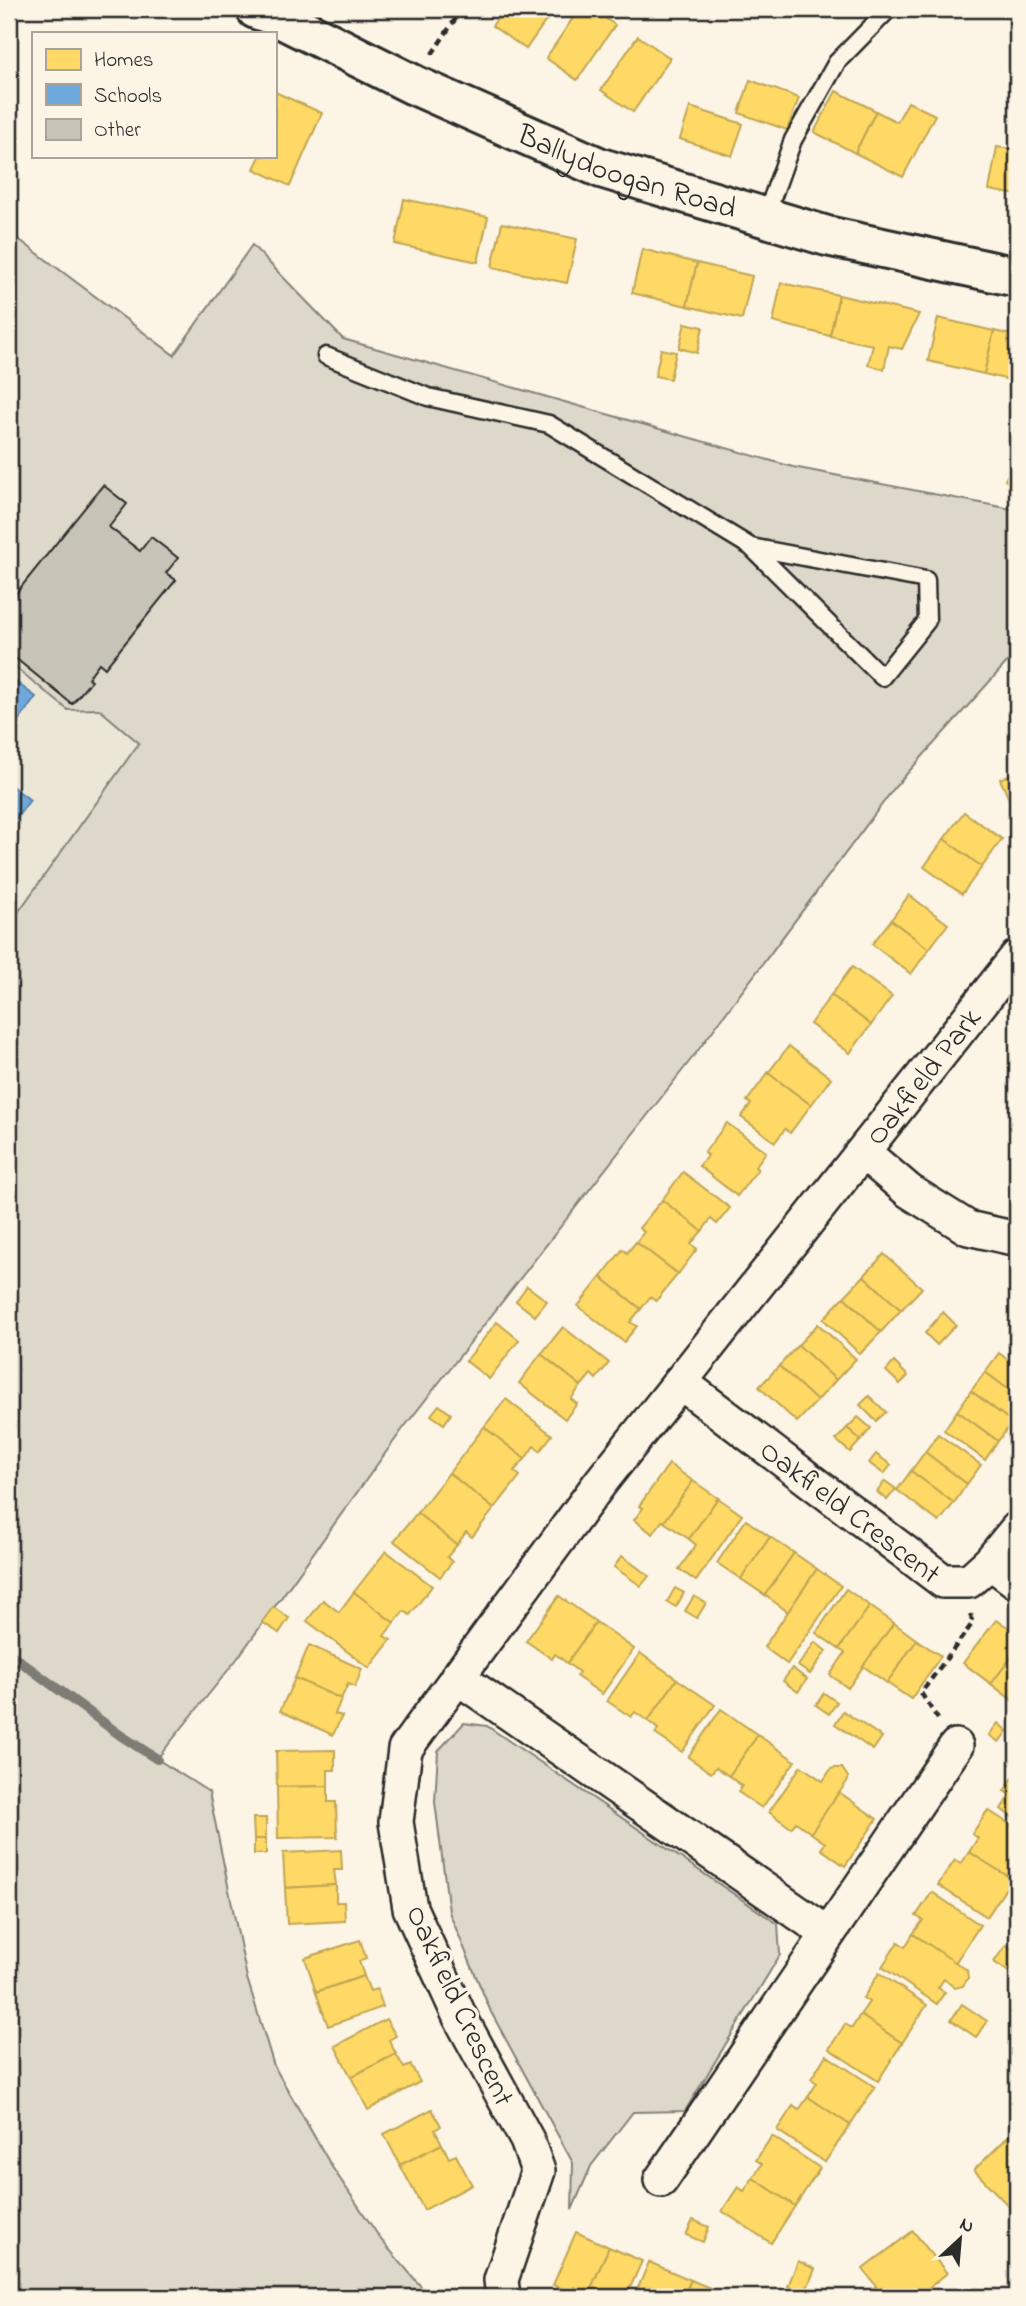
<svg xmlns="http://www.w3.org/2000/svg" width="1026" height="2306" font-family="'Indie Flower',sans-serif">
	<rect width="100%" height="100%" fill="#fcf5e5"/>
	<filter id="ink" filterUnits="userSpaceOnUse"><feTurbulence type="fractalNoise" baseFrequency=".0143" numOctaves="2"/><feDisplacementMap in="SourceGraphic" scale="14" xChannelSelector="R" yChannelSelector="G"/><feConvolveMatrix kernelMatrix="1 2 1 2 8 2 1 2 1" color-interpolation-filters="sRGB"/></filter>
	<g filter="url(#ink)">
		<path fill="#ece6d7" d="M 9,662 L 68,710 L 99,709 L 139,743 L 9,925 Z"/>
		<g fill="#ded8ca" stroke="#84827a" stroke-width="2">
			<path d="M 9,232 L 174,355 L 252,245 L 343,339 L 793,467 L 1017,510 L 1017,651 L 895,787 L 696,1053 L 402,1430 L 237,1659 L 157,1759 L 209,1792 L 247,1978 L 274,2066 L 332,2167 L 382,2241 L 430,2297 L 9,2297 L 9,925 L 139,743 L 99,709 L 68,710 L 9,662 Z"/>
			<path d="M 464,1723 L 487,1726 L 778,1924 L 780,1955 L 685,2111 L 633,2112 L 591,2166 L 572,2210 L 573,2163 L 491,2012 L 449,1912 L 435,1802 L 438,1751 Z"/>
		</g>
		<g fill="#ffd966" stroke="#bfa554" stroke-width="2">
			<path d="M 504,9 L 554,9 L 526,49 L 492,26 Z"/>
			<path d="M 579,9 L 592,9 L 615,25 L 577,80 L 546,58 Z"/>
			<path d="M 638,36 L 670,58 L 633,112 L 601,90 Z"/>
			<path d="M 750,80 L 799,98 L 787,130 L 739,113 Z"/>
			<path d="M 836,91 L 876,111 L 855,153 L 814,132 Z"/>
			<path d="M 275,92 L 322,113 L 290,186 L 254,169 L 260,156 L 275,156 Z"/>
			<path d="M 908,102 L 935,115 L 903,177 L 855,153 L 876,111 L 897,122 Z"/>
			<path d="M 690,107 L 743,124 L 732,156 L 680,139 Z"/>
			<path d="M 997,147 L 1017,150 L 1017,195 L 989,190 Z"/>
			<path d="M 404,199 L 488,217 L 478,262 L 395,244 Z"/>
			<path d="M 502,223 L 577,239 L 567,283 L 492,267 Z"/>
			<path d="M 642,249 L 697,263 L 687,306 L 632,293 Z"/>
			<path d="M 697,263 L 752,276 L 742,319 L 687,306 Z"/>
			<path d="M 781,283 L 839,295 L 830,336 L 773,322 Z"/>
			<path d="M 839,295 L 919,314 L 902,349 L 889,346 L 884,369 L 868,365 L 873,345 L 830,336 Z"/>
			<path d="M 938,318 L 994,331 L 984,374 L 928,361 Z"/>
			<path d="M 685,323 L 703,327 L 697,353 L 679,348 Z"/>
			<path d="M 994,331 L 1017,336 L 1017,382 L 984,374 Z"/>
			<path d="M 661,349 L 676,352 L 670,379 L 655,376 Z"/>
			<path d="M 1017,456 L 1017,487 L 1005,480 Z"/>
			<path d="M 1017,771 L 1017,817 L 1000,779 Z"/>
			<path d="M 964,812 L 1002,839 L 982,867 L 944,839 Z"/>
			<path d="M 944,839 L 982,867 L 962,894 L 924,867 Z"/>
			<path d="M 909,895 L 948,924 L 929,949 L 891,920 Z"/>
			<path d="M 891,920 L 929,949 L 911,974 L 872,944 Z"/>
			<path d="M 852,967 L 892,996 L 871,1025 L 831,995 Z"/>
			<path d="M 831,995 L 871,1025 L 850,1053 L 810,1024 Z"/>
			<path d="M 789,1046 L 831,1078 L 811,1105 L 768,1073 Z"/>
			<path d="M 768,1073 L 811,1105 L 790,1133 L 785,1129 L 775,1142 L 741,1117 L 751,1104 L 747,1101 Z"/>
			<path d="M 727,1123 L 766,1152 L 755,1167 L 758,1169 L 737,1196 L 699,1166 L 708,1155 L 704,1153 Z"/>
			<path d="M 683,1172 L 730,1208 L 717,1224 L 711,1219 L 702,1231 L 662,1200 Z"/>
			<path d="M 662,1200 L 702,1231 L 691,1244 L 697,1249 L 678,1274 L 636,1242 L 644,1232 L 639,1228 Z"/>
			<path d="M 636,1242 L 678,1274 L 656,1301 L 650,1297 L 641,1309 L 601,1277 L 623,1249 L 627,1253 Z"/>
			<path d="M 884,1254 L 922,1288 L 901,1310 L 864,1276 Z"/>
			<path d="M 864,1276 L 901,1310 L 881,1332 L 844,1297 Z"/>
			<path d="M 601,1277 L 641,1309 L 630,1322 L 637,1326 L 624,1342 L 578,1306 Z"/>
			<path d="M 527,1286 L 547,1301 L 535,1316 L 516,1301 Z"/>
			<path d="M 844,1297 L 881,1332 L 860,1354 L 823,1319 Z"/>
			<path d="M 943,1312 L 956,1325 L 937,1345 L 925,1333 Z"/>
			<path d="M 497,1322 L 519,1340 L 489,1379 L 466,1361 Z"/>
			<path d="M 818,1324 L 856,1359 L 836,1380 L 798,1345 Z"/>
			<path d="M 563,1327 L 609,1363 L 596,1379 L 591,1374 L 581,1386 L 541,1354 Z"/>
			<path d="M 798,1345 L 836,1380 L 817,1401 L 779,1366 Z"/>
			<path d="M 999,1353 L 1017,1367 L 1017,1396 L 985,1372 Z"/>
			<path d="M 541,1354 L 581,1386 L 571,1399 L 577,1404 L 565,1419 L 519,1383 Z"/>
			<path d="M 894,1362 L 908,1376 L 900,1384 L 886,1371 Z"/>
			<path d="M 779,1366 L 817,1401 L 797,1422 L 759,1387 Z"/>
			<path d="M 985,1372 L 1017,1396 L 1017,1414 L 1012,1422 L 971,1391 Z"/>
			<path d="M 971,1391 L 1012,1422 L 998,1441 L 957,1411 Z"/>
			<path d="M 869,1396 L 886,1412 L 876,1421 L 860,1405 Z"/>
			<path d="M 506,1399 L 552,1435 L 540,1451 L 534,1446 L 525,1459 L 484,1427 Z"/>
			<path d="M 439,1405 L 451,1414 L 444,1424 L 431,1415 Z"/>
			<path d="M 957,1411 L 998,1441 L 985,1460 L 944,1430 Z"/>
			<path d="M 858,1417 L 871,1428 L 861,1440 L 847,1428 Z"/>
			<path d="M 484,1427 L 525,1459 L 514,1471 L 520,1476 L 494,1509 L 449,1473 Z"/>
			<path d="M 847,1428 L 861,1440 L 850,1452 L 836,1440 Z"/>
			<path d="M 938,1434 L 981,1465 L 967,1484 L 925,1452 Z"/>
			<path d="M 925,1452 L 967,1484 L 954,1503 L 911,1471 Z"/>
			<path d="M 876,1454 L 891,1465 L 884,1474 L 869,1463 Z"/>
			<path d="M 669,1464 L 693,1481 L 664,1522 L 662,1521 L 653,1534 L 634,1520 L 643,1508 L 639,1506 Z"/>
			<path d="M 911,1471 L 954,1503 L 939,1522 L 897,1490 Z"/>
			<path d="M 449,1473 L 494,1509 L 472,1537 L 466,1532 L 457,1545 L 417,1513 Z"/>
			<path d="M 693,1481 L 718,1498 L 689,1539 L 664,1522 Z"/>
			<path d="M 885,1481 L 896,1489 L 887,1500 L 877,1492 Z"/>
			<path d="M 718,1498 L 742,1515 L 696,1581 L 679,1569 L 696,1545 L 689,1539 Z"/>
			<path d="M 417,1513 L 457,1545 L 447,1557 L 452,1562 L 440,1577 L 394,1541 Z"/>
			<path d="M 746,1520 L 770,1537 L 741,1579 L 717,1563 Z"/>
			<path d="M 770,1537 L 794,1553 L 765,1595 L 741,1579 Z"/>
			<path d="M 386,1551 L 432,1586 L 410,1615 L 404,1611 L 394,1623 L 354,1592 Z"/>
			<path d="M 794,1553 L 817,1569 L 788,1612 L 765,1595 Z"/>
			<path d="M 622,1556 L 649,1576 L 641,1586 L 614,1567 Z"/>
			<path d="M 817,1569 L 841,1586 L 787,1664 L 764,1647 Z"/>
			<path d="M 675,1588 L 684,1593 L 676,1607 L 667,1602 Z"/>
			<path d="M 846,1589 L 870,1606 L 839,1649 L 816,1633 Z"/>
			<path d="M 354,1592 L 394,1623 L 384,1636 L 391,1640 L 369,1668 L 307,1621 L 323,1600 L 339,1612 Z"/>
			<path d="M 559,1596 L 596,1622 L 567,1663 L 555,1654 L 552,1659 L 526,1641 Z"/>
			<path d="M 694,1596 L 706,1603 L 697,1618 L 685,1611 Z"/>
			<path d="M 870,1606 L 894,1623 L 848,1688 L 830,1675 L 845,1653 L 839,1649 Z"/>
			<path d="M 273,1607 L 289,1618 L 279,1633 L 262,1622 Z"/>
			<path d="M 996,1620 L 1013,1630 L 1012,1632 L 1017,1636 L 1017,1650 L 991,1684 L 963,1663 Z"/>
			<path d="M 596,1622 L 634,1649 L 602,1694 L 576,1676 L 579,1672 L 567,1663 Z"/>
			<path d="M 894,1623 L 917,1640 L 887,1683 L 863,1666 Z"/>
			<path d="M 917,1640 L 941,1656 L 911,1699 L 887,1683 Z"/>
			<path d="M 815,1642 L 826,1651 L 810,1674 L 798,1666 Z"/>
			<path d="M 309,1645 L 362,1669 L 355,1687 L 348,1684 L 341,1699 L 295,1678 Z"/>
			<path d="M 1017,1650 L 1017,1704 L 991,1684 Z"/>
			<path d="M 640,1653 L 677,1679 L 648,1721 L 635,1712 L 631,1717 L 607,1701 Z"/>
			<path d="M 792,1668 L 807,1679 L 798,1692 L 783,1681 Z"/>
			<path d="M 295,1678 L 341,1699 L 335,1714 L 342,1716 L 333,1735 L 280,1711 Z"/>
			<path d="M 677,1679 L 715,1705 L 682,1752 L 655,1734 L 658,1729 L 648,1721 Z"/>
			<path d="M 824,1693 L 837,1702 L 829,1714 L 816,1705 Z"/>
			<path d="M 721,1709 L 758,1735 L 729,1776 L 716,1767 L 711,1773 L 688,1757 Z"/>
			<path d="M 843,1711 L 882,1737 L 873,1750 L 835,1724 Z"/>
			<path d="M 998,1723 L 1007,1731 L 999,1742 L 989,1735 Z"/>
			<path d="M 758,1735 L 795,1761 L 762,1808 L 738,1792 L 742,1786 L 729,1776 Z"/>
			<path d="M 335,1750 L 335,1770 L 328,1770 L 328,1786 L 277,1787 L 276,1751 Z"/>
			<path d="M 801,1766 L 823,1781 L 831,1769 L 835,1768 L 842,1768 L 848,1777 L 848,1780 L 811,1833 L 796,1822 L 791,1828 L 769,1812 Z"/>
			<path d="M 1017,1772 L 1017,1821 L 1001,1809 L 1010,1795 L 1004,1791 Z"/>
			<path d="M 328,1786 L 328,1802 L 336,1802 L 337,1837 L 278,1838 L 277,1787 Z"/>
			<path d="M 839,1792 L 877,1819 L 845,1866 L 821,1849 L 825,1843 L 811,1833 Z"/>
			<path d="M 988,1810 L 1017,1829 L 1017,1870 L 1012,1879 L 969,1852 L 978,1838 L 972,1834 Z"/>
			<path d="M 253,1818 L 266,1818 L 266,1839 L 254,1839 Z"/>
			<rect x="254" y="1839" width="12" height="15"/>
			<path d="M 341,1850 L 342,1870 L 334,1870 L 336,1885 L 285,1888 L 283,1853 Z"/>
			<path d="M 969,1852 L 1012,1879 L 987,1917 L 938,1885 L 955,1860 L 961,1864 Z"/>
			<path d="M 336,1885 L 336,1902 L 344,1902 L 345,1921 L 287,1924 L 285,1888 Z"/>
			<path d="M 932,1892 L 980,1925 L 955,1963 L 913,1934 L 923,1920 L 916,1916 Z"/>
			<path d="M 913,1934 L 967,1970 L 968,1978 L 963,1986 L 955,1988 L 944,1979 L 938,1988 L 945,1992 L 937,2004 L 882,1967 L 898,1942 L 905,1947 Z"/>
			<path d="M 360,1940 L 366,1958 L 359,1961 L 364,1976 L 316,1992 L 305,1958 Z"/>
			<path d="M 1006,1945 L 1017,1953 L 1017,1960 L 1009,1972 L 994,1962 Z"/>
			<path d="M 879,1973 L 927,2005 L 902,2043 L 860,2015 L 869,2002 L 863,1998 Z"/>
			<path d="M 364,1976 L 370,1991 L 377,1989 L 383,2007 L 328,2026 L 316,1992 Z"/>
			<path d="M 962,2004 L 987,2021 L 976,2037 L 951,2020 Z"/>
			<path d="M 860,2015 L 902,2043 L 878,2081 L 829,2049 L 845,2024 L 852,2028 Z"/>
			<path d="M 386,2019 L 396,2036 L 389,2040 L 396,2054 L 351,2077 L 335,2046 Z"/>
			<path d="M 396,2054 L 404,2068 L 411,2065 L 420,2082 L 368,2110 L 351,2077 Z"/>
			<path d="M 826,2055 L 875,2087 L 850,2125 L 808,2097 L 817,2083 L 811,2079 Z"/>
			<path d="M 808,2097 L 850,2125 L 825,2162 L 777,2130 L 793,2106 L 799,2110 Z"/>
			<path d="M 432,2109 L 441,2126 L 435,2130 L 442,2144 L 400,2165 L 384,2134 Z"/>
			<path d="M 1017,2128 L 1017,2215 L 974,2170 Z"/>
			<path d="M 772,2136 L 820,2168 L 795,2206 L 753,2178 L 762,2164 L 756,2160 Z"/>
			<path d="M 442,2144 L 449,2158 L 456,2155 L 472,2185 L 424,2210 L 400,2165 Z"/>
			<path d="M 753,2178 L 795,2206 L 771,2243 L 722,2211 L 738,2187 L 744,2191 Z"/>
			<path d="M 693,2220 L 709,2227 L 703,2242 L 686,2235 Z"/>
			<path d="M 913,2231 L 947,2273 L 930,2287 L 931,2297 L 863,2297 L 876,2286 L 863,2269 Z"/>
			<path d="M 576,2232 L 609,2247 L 589,2293 L 574,2287 L 571,2293 L 553,2285 Z"/>
			<path d="M 609,2247 L 642,2261 L 626,2297 L 599,2297 L 589,2293 Z"/>
			<path d="M 798,2261 L 815,2269 L 805,2293 L 788,2286 Z"/>
			<path d="M 649,2262 L 691,2280 L 683,2297 L 634,2297 Z"/>
			<path d="M 691,2280 L 731,2297 L 683,2297 Z"/>
		</g>
		<g fill="#6fa8dc" stroke="#5b82a7" stroke-width="2">
			<path d="M 9,677 L 36,697 L 15,725 L 9,720 Z"/>
			<path d="M 9,784 L 30,800 L 9,828 Z"/>
		</g>
		<g fill="none" stroke-linecap="round" stroke-linejoin="round">
			<path stroke="#7d7b74" stroke-width="10" d="M 9,1653 L 120,1735 L 157,1759"/>
		</g>
		<path fill="#c8c3b7" stroke="#2b2b2b" stroke-width="2" d="M 103,485 L 127,504 L 109,527 L 140,551 L 151,537 L 178,558 L 166,573 L 176,580 L 105,668 L 99,663 L 88,678 L 91,681 L 72,704 L 9,653 L 9,609 L 12,606 L 9,602 Z"/>
		<g fill="none" stroke-linecap="round" stroke-linejoin="round">
			<g stroke="#2b2b2b" stroke-width="21">
				<g id="service">
					<path d="M 765,218 L 793,140 L 837,62 L 889,9"/>
					<path d="M 326,356 L 428,397 L 549,424 L 751,547 L 882,677 L 927,621 L 926,580 L 751,547"/>
				</g>
			</g>
			<g stroke="#2b2b2b" stroke-width="38">
				<g id="minor">
					<path d="M 863,1152 L 909,1191 L 968,1228 L 1017,1239"/>
					<path id="s1" d="M 680,1382 L 943,1581 L 969,1581 L 990,1562 L 1017,1529"/>
					<path d="M 990,1562 L 1017,1582"/>
					<path d="M 457,1677 L 827,1933"/>
					<path d="M 661,2180 L 956,1746"/>
					<path id="s2" d="M 503,2297 L 501,2280 L 538,2171 L 527,2140 L 460,2017 L 410,1908 L 396,1822 L 405,1749 L 600,1483 L 1017,957"/>
				</g>
			</g>
			<g stroke="#2b2b2b" stroke-width="44">
				<g id="tertiary">
					<path id="s3" d="M 256,9 L 276,16 L 414,85 L 601,168 L 827,236 L 1017,277"/>
				</g>
			</g>
			<g stroke="#2b2b2b" stroke-width="4.5" stroke-dasharray="7 5" stroke-linecap="butt">
				<path d="M 432,54 L 462,9"/>
				<path d="M 938,1719 L 921,1693 L 972,1624 L 971,1613"/>
			</g>
			<use href="#service" stroke="#fcf5e5" stroke-width="16"/>
			<use href="#minor" stroke="#fcf5e5" stroke-width="33"/>
			<use href="#tertiary" stroke="#fcf5e5" stroke-width="38"/>
		</g>
	</g>
	<g text-anchor="middle" stroke-width="7" stroke-linejoin="round" paint-order="stroke">
		<g font-size="30" fill="#2b2b2b" stroke="#fcf5e5">
			<text dy="10" stroke="none"><textPath href="#s3" startOffset="406">Ballydoogan Road</textPath></text>
			<text dy="10" stroke="none"><textPath href="#s2" startOffset="1435">Oakfield Park</textPath></text>
			<text dy="10" stroke="none"><textPath href="#s1" startOffset="214">Oakfield Crescent</textPath></text>
			<text transform="translate(461 2005) rotate(65)" y="10">Oakfield Crescent</text>
		</g>
	</g>
	<rect width="1026" height="2306" fill="none" stroke="#fcf5e5" stroke-width="35"/>
	<rect x="18" y="18" width="991" height="2271" fill="none" stroke="#2b2b2b" stroke-width="2.5" filter="url(#ink)"/>
	<rect x="32" y="32" width="245" height="126" fill="#fcf5e5" stroke="#a8a49b" stroke-width="2"/>
	<rect x="46" y="49" width="35" height="21" fill="#ffd966" stroke="#a8a49b" stroke-width="2"/>
	<text x="94" y="66" font-size="21" fill="#2b2b2b">Homes</text>
	<rect x="46" y="84" width="35" height="21" fill="#6fa8dc" stroke="#a8a49b" stroke-width="2"/>
	<text x="94" y="102" font-size="21" fill="#2b2b2b">Schools</text>
	<rect x="46" y="119" width="35" height="21" fill="#c8c3b7" stroke="#a8a49b" stroke-width="2"/>
	<text x="94" y="136" font-size="21" fill="#2b2b2b">Other</text>
	<g transform="translate(960 2239) rotate(26)" stroke="#fcf5e5" stroke-width="5" paint-order="stroke">
	<path d="M0-5L12 26L0 18L-12 26Z" fill="#2b2b2b"/>
	<text y="-10" font-size="19" font-weight="bold" text-anchor="middle" fill="#2b2b2b">N</text>
	</g>
</svg>
